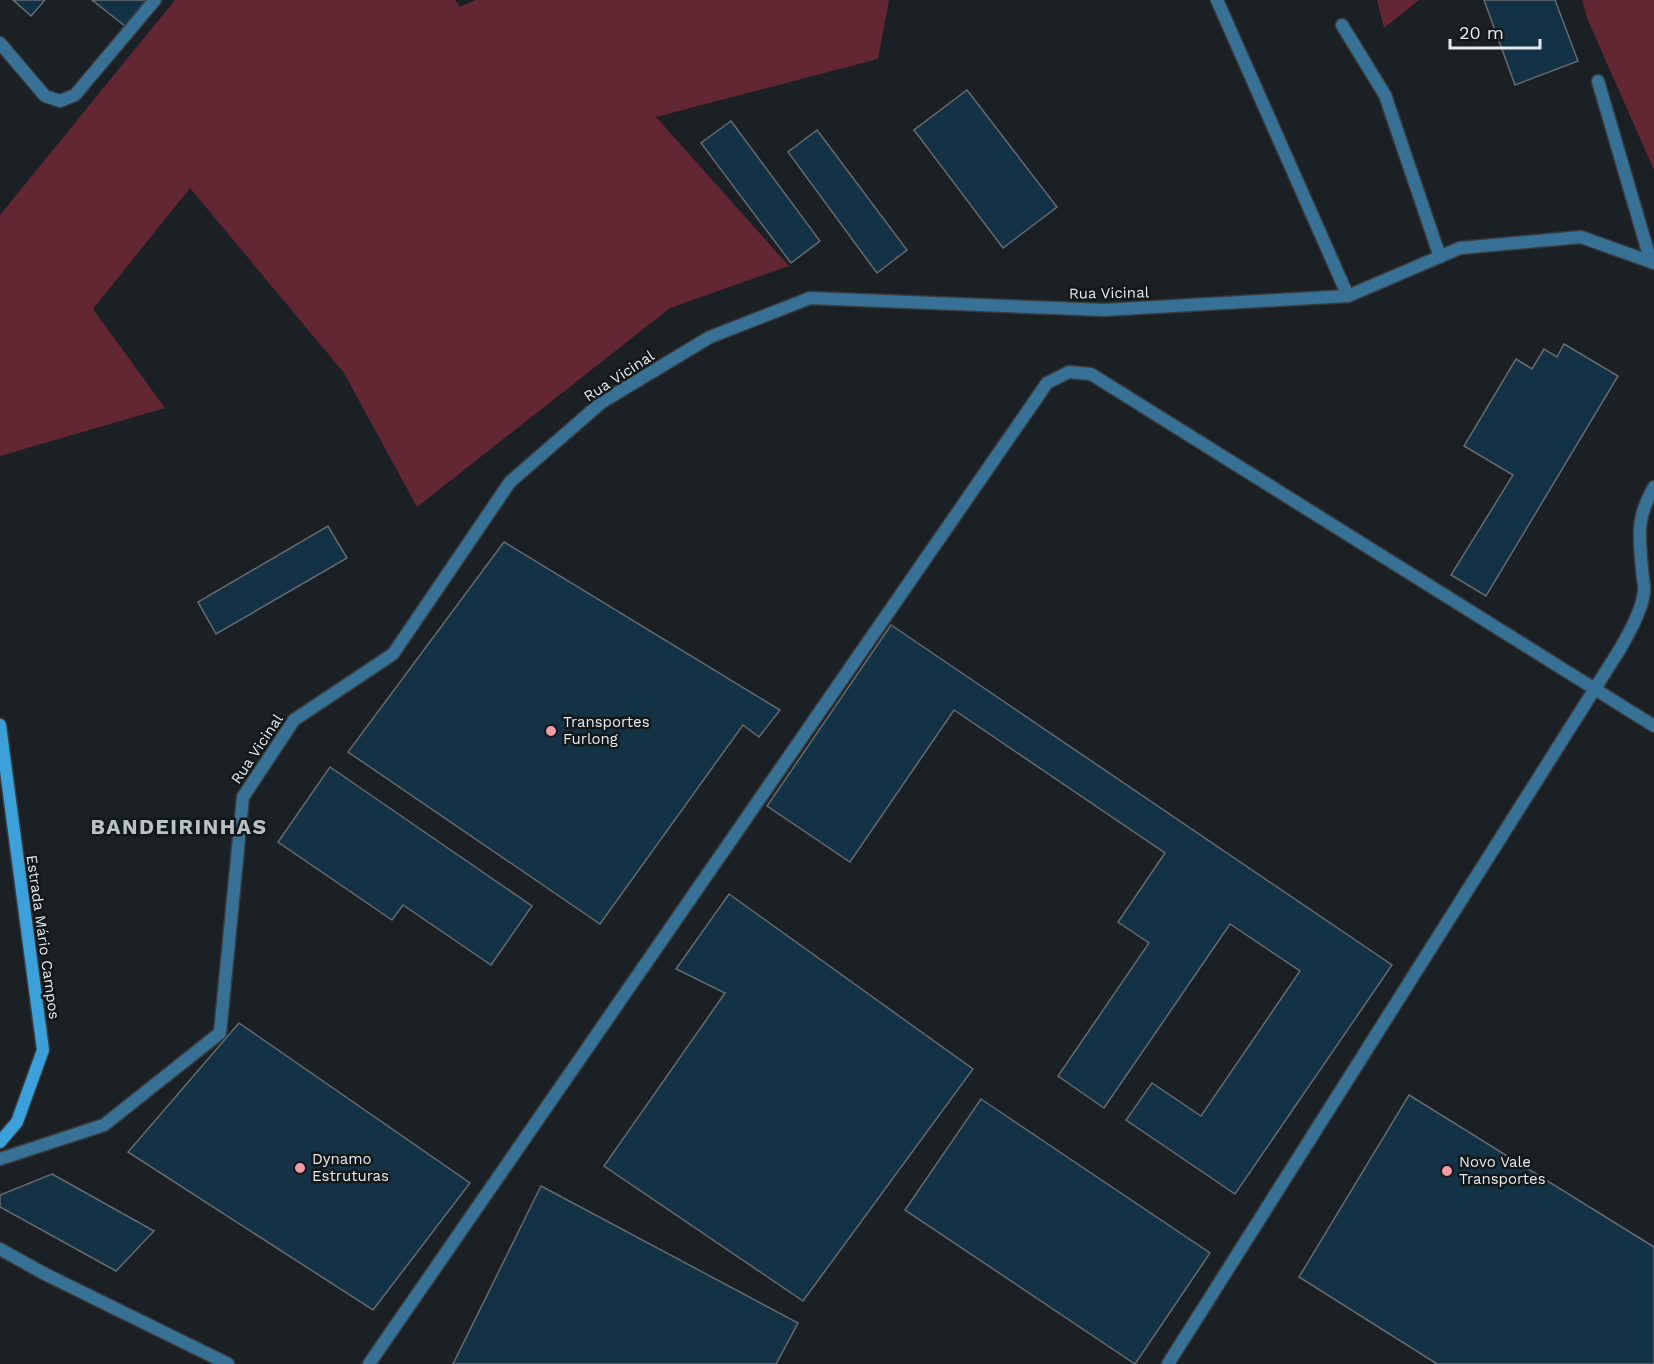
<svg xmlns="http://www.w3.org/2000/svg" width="1654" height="1364" font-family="'Work Sans',sans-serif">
	<rect width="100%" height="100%" fill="#1b2024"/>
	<g fill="#622732">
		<path d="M 175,0 L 455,0 L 460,7 L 475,0 L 889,0 L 878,59 L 656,117 L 789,266 L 670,308 L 417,507 L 344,373 L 190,188 L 93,309 L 165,408 L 0,456 L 0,215 Z"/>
		<path d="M 1377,0 L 1419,0 L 1384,28 Z"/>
		<path d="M 1582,0 L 1654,0 L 1654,170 L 1587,18 Z"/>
	</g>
	<g fill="#143246" stroke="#656b6f" stroke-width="1.5">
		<path d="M 13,0 L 45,0 L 31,16 Z"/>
		<path d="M 92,0 L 146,0 L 125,26 Z"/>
		<path d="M 1484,0 L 1555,0 L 1578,61 L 1515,85 Z"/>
		<path d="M 967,90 L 1057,207 L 1003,248 L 914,130 Z"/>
		<path d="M 731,121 L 820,241 L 791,263 L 701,143 Z"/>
		<path d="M 817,130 L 907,250 L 877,273 L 788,152 Z"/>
		<path d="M 1564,344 L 1618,376 L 1486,596 L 1451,575 L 1513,475 L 1464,446 L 1516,359 L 1532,369 L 1544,349 L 1557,357 Z"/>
		<path d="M 328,526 L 347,558 L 216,634 L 198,602 Z"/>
		<path d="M 504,542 L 780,710 L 759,737 L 743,725 L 600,924 L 348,752 Z"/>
		<path d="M 891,625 L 1392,965 L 1235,1194 L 1126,1120 L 1152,1083 L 1201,1116 L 1300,971 L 1230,924 L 1104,1108 L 1058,1076 L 1149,943 L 1118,922 L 1165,853 L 954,710 L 850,862 L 767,806 Z"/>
		<path d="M 330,767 L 532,906 L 491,965 L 403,905 L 392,920 L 278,842 Z"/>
		<path d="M 729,894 L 973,1069 L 803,1301 L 604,1166 L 725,993 L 676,969 Z"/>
		<path d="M 239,1023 L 470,1183 L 373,1310 L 128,1152 Z"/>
		<path d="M 1409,1095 L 1654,1247 L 1654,1364 L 1437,1364 L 1299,1277 Z"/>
		<path d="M 981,1099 L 1210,1253 L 1135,1364 L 905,1210 Z"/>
		<path d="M 52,1174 L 154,1231 L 116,1271 L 0,1207 L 0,1195 Z"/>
		<path d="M 541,1186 L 798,1323 L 776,1364 L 453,1364 Z"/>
	</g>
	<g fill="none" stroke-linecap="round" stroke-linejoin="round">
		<g stroke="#373c40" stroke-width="15">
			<g id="lane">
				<path d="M 1217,0 L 1348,296"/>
				<path d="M 1342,25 L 1385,95 L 1440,257"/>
				<path d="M 1598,81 L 1651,262"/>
				<path d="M 0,1249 L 43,1273 L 228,1364"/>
				<path d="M 369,1364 L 1047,383 L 1069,372 L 1091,374 L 1654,726"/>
				<path d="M 1168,1364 L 1620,649 C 1629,633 1642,610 1644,592 C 1645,585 1642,576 1642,569 C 1639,535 1636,518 1654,487"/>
			</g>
		</g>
		<g stroke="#373c40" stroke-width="15">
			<g id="street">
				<path d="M 0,43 L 45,96 L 60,101 L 75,95 L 155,0"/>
				<path d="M 0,1159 L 104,1125 L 220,1033 L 243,797 L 294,720 L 393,654 L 510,482 L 602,402 L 710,337 L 810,298 L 1104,310 L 1348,296 L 1460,248 L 1581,237 L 1654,263"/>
			</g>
		</g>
		<g stroke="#373c40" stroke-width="15">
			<path id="secondary" d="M 0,725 L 43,1050 L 17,1122 L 0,1142"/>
		</g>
		<use href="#lane" stroke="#387196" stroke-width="12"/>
		<use href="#street" stroke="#387196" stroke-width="12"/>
		<use href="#secondary" stroke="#3ca0db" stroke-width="12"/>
	</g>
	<g fill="#f49aa6" stroke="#12171a" stroke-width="2">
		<circle cx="551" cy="731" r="6"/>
		<circle cx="300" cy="1168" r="6"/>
		<circle cx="1447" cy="1171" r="6"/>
	</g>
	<g text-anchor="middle" stroke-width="5" stroke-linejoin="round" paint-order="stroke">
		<g font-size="15" fill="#e6eaec" stroke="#12171a">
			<text transform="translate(1109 293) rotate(-1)" y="5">Rua Vicinal</text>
			<text transform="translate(619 376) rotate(-33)" y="5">Rua Vicinal</text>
			<text transform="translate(257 749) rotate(-56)" y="5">Rua Vicinal</text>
			<text transform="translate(43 937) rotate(82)" y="5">Estrada Mário Campos</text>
		</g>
		<g font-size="15" fill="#e6eaec" stroke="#12171a" text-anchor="start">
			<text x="563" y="727">Transportes<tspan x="563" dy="17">Furlong</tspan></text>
			<text x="312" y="1164">Dynamo<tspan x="312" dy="17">Estruturas</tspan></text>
			<text x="1459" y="1167">Novo Vale<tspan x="1459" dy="17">Transportes</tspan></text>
		</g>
		<g font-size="21" font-weight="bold" letter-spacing="1.5" fill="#bac1c6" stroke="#12171a">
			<text x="179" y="834">BANDEIRINHAS</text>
		</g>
	</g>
	<path d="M1450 39v9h90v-9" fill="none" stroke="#e6eaec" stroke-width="3"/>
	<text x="1459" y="39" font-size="18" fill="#e6eaec" stroke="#12171a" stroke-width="4.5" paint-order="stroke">20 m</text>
</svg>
